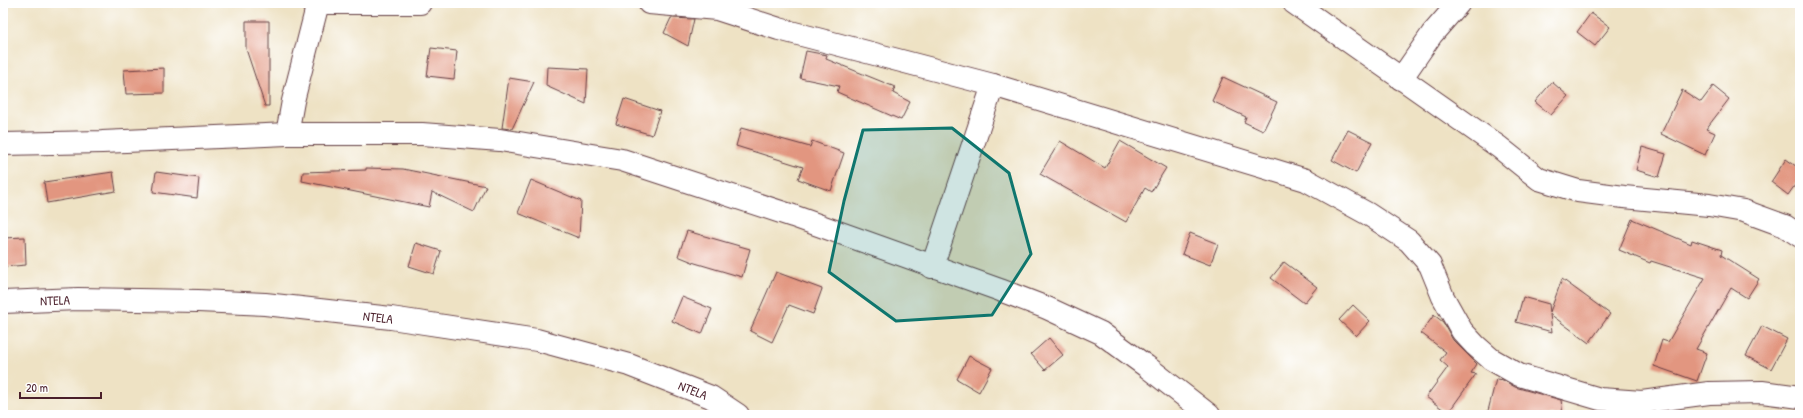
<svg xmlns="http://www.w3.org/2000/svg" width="1803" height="418" font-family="'Patrick Hand',sans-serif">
	<rect width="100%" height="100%" fill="#fff"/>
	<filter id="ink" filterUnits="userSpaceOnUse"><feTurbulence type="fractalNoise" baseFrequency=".025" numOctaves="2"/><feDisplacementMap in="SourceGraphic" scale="8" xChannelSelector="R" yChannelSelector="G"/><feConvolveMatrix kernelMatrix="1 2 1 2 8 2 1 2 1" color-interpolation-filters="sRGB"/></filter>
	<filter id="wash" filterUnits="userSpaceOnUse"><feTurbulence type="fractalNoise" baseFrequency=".012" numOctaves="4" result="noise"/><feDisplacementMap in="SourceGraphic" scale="16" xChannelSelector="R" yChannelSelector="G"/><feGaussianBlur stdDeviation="0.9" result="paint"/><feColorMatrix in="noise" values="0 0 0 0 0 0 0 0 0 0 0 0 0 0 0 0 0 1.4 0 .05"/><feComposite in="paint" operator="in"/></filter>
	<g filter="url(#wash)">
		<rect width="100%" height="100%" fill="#eee2c4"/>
		<g id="blocks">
			<g fill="#e29680">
				<path d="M 1591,13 L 1610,27 L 1595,46 L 1577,32 Z"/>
				<path d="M 671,18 L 694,19 L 688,46 L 664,33 Z"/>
				<path d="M 246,21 L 269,21 L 269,106 L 265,106 L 246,49 Z"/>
				<path d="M 431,48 L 457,51 L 454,79 L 427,76 Z"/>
				<path d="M 806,51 L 827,55 L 826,59 L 895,87 L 893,93 L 910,102 L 901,120 L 837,92 L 839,86 L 800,78 Z"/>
				<path d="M 547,67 L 588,69 L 586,104 L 546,86 Z"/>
				<path d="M 164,68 L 164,93 L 126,94 L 124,70 Z"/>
				<path d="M 1223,77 L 1277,102 L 1263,131 L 1244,122 L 1246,117 L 1212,101 Z"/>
				<path d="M 509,78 L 534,82 L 512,129 L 502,128 Z"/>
				<path d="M 1552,82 L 1568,96 L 1551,115 L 1535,102 Z"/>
				<path d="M 1713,86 L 1729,99 L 1706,129 L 1715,133 L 1705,155 L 1661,134 L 1682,90 L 1701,102 Z"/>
				<path d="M 624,99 L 660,111 L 652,135 L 616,124 Z"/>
				<path d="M 741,128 L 810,147 L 812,141 L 844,153 L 831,191 L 798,179 L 803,167 L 736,146 Z"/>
				<path d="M 1348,130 L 1372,142 L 1356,173 L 1332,160 Z"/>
				<path d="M 1060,141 L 1105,168 L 1120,141 L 1166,168 L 1151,192 L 1145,188 L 1126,222 L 1040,174 Z"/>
				<path d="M 1642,147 L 1666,154 L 1659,177 L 1636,170 Z"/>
				<path d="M 1786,159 L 1800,169 L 1800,178 L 1788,195 L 1771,182 Z"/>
				<path d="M 366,168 L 403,169 L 486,186 L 474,212 L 432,192 L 429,207 L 302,181 L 303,172 L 366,170 Z"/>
				<path d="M 113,172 L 116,191 L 47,203 L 44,182 Z"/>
				<path d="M 156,172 L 199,178 L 197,198 L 153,192 Z"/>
				<path d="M 531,180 L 581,201 L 579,238 L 518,213 Z"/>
				<path d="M 1632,219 L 1691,244 L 1692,240 L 1722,250 L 1721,255 L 1759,279 L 1747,298 L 1731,288 L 1696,349 L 1707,353 L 1697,381 L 1654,366 L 1662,340 L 1668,342 L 1705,278 L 1651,261 L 1650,263 L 1619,250 Z"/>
				<path d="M 687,231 L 750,249 L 742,277 L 695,263 L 678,256 Z"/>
				<path d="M 1190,233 L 1218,244 L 1210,265 L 1182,254 Z"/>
				<path d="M 25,237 L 26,265 L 3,267 L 3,238 Z"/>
				<path d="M 416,243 L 441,251 L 434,274 L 409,266 Z"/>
				<path d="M 1284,262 L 1317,287 L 1304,303 L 1271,278 Z"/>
				<path d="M 776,272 L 822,289 L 813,314 L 789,305 L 772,342 L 750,331 Z"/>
				<path d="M 1562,279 L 1610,314 L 1589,343 L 1550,314 L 1552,332 L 1516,322 L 1523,297 L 1549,304 L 1550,312 Z"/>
				<path d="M 682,297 L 712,309 L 702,334 L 672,321 Z"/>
				<path d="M 1353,305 L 1370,321 L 1356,336 L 1339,320 Z"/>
				<path d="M 1434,315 L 1443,322 L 1453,340 L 1477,364 L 1471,373 L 1476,374 L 1448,413 L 1426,397 L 1448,367 L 1440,360 L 1446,352 L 1421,333 Z"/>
				<path d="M 1762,326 L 1787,339 L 1771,369 L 1746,356 Z"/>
				<path d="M 1049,338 L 1063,355 L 1045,370 L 1031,354 Z"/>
				<path d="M 969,356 L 992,368 L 979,392 L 957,379 Z"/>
				<path d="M 1496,379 L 1503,380 L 1515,387 L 1561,400 L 1563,415 L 1487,415 Z"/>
			</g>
		</g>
	</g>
	<g filter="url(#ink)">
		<use href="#blocks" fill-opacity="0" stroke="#633c42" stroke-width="1"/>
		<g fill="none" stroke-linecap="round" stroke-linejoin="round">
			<g stroke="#633c42" stroke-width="24">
				<g id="minor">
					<path d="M 312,3 L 420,3"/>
					<path d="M 649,3 L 717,9 L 779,29 L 993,85 L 1306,180 L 1368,214 L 1409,241 L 1430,265 L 1443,297 L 1462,331 L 1475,345 L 1491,359 L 1519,375 L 1600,399 L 1642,402 L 1709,393 L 1762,392 L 1800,397"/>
					<path d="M 1294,3 L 1499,147 L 1539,179 L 1578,191 L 1624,197 L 1709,205 L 1744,211 L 1785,226 L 1800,236"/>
					<path d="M 1401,79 L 1432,34 L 1459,3"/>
					<path d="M 287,134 L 293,101 L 318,3"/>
					<path d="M 3,144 L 102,142 L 287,134 L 422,134 L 500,140 L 622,160 L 793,216 L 1000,290 L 1047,308 L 1101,333 L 1146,366 L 1209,415"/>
					<path d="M 932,267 L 993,85"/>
					<path d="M 3,302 L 78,299 L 198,301 L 265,304 L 391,318 L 537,340 L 629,365 L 711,397 L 738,415"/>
				</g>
			</g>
			<use href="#minor" stroke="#fff" stroke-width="22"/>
		</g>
	</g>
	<path fill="#0f766e" fill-opacity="0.2" stroke="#0f766e" stroke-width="3" stroke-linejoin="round" d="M 952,128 L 1009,173 L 1031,254 L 992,315 L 896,321 L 829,272 L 844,201 L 863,130 Z"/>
	<g text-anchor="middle" stroke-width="4" stroke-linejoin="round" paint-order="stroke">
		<g font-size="13" fill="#4a1f2b" stroke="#fff">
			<text transform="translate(55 300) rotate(-2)" y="5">NTELA</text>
			<text transform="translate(378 317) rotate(7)" y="5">NTELA</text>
			<text transform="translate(693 390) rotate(22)" y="5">NTELA</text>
		</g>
	</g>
	<rect width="1803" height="418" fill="none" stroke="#fff" stroke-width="16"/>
	<path d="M20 392v6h81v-6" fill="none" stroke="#4a1f2b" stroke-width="2"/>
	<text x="26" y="392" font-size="12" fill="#4a1f2b" stroke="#ffffff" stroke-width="3" paint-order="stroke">20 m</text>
</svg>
